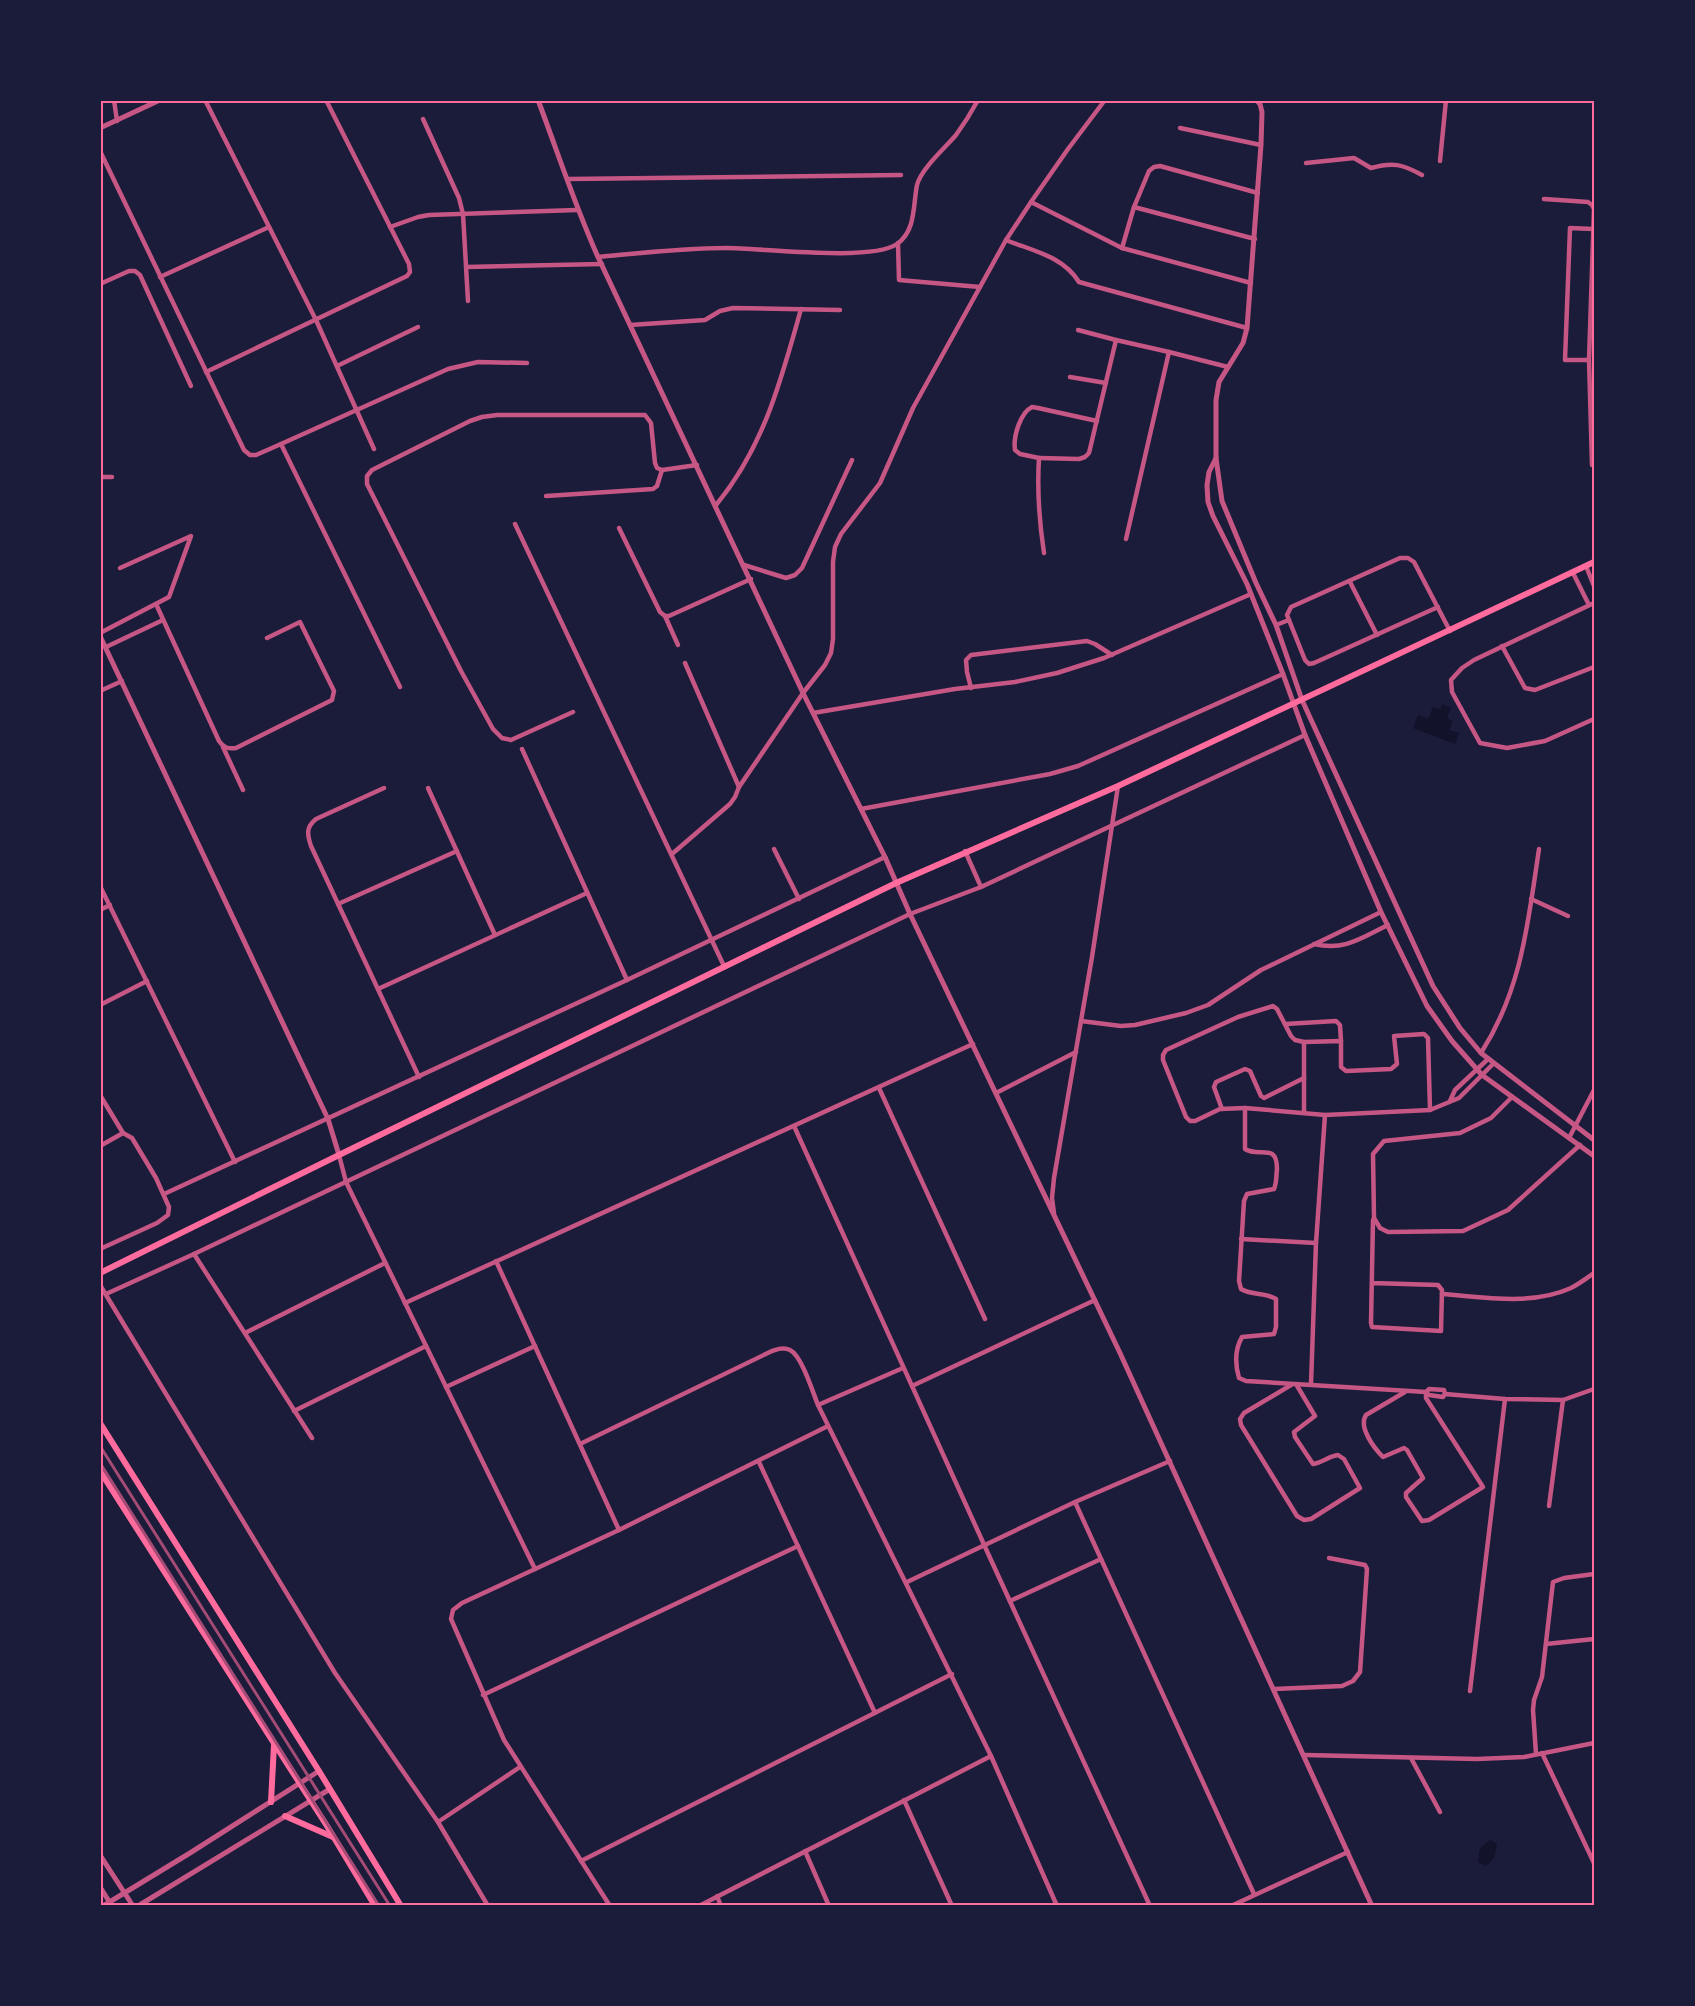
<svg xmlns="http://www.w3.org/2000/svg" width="1695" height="2006" font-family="Quicksand,sans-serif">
	<rect width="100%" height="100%" fill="#1b1b3a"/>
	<g fill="#12122b">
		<path d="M 1442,704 L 1451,708 L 1447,718 L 1453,721 L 1449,730 L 1459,733 L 1455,744 L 1413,728 L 1418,715 L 1428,719 L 1433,707 L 1440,709 Z"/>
		<path d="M 1490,1840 L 1497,1844 L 1494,1858 L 1486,1866 L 1478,1862 L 1480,1848 Z"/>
	</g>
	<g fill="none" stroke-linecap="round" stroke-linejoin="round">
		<g stroke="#c65784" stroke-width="4.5">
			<path d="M 114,100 L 117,121"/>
			<path d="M 205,100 L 316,320 L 374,449"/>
			<path d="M 423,119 L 459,198 L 463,214 L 468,301"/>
			<path d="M 1180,128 L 1261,145"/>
			<path d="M 100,151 L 244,450 L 250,455 L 256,455 L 281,444"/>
			<path d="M 1440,161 L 1446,100"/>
			<path d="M 1306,163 L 1354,158 L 1371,168 C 1393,162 1402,164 1422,175"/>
			<path d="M 568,179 L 901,175"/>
			<path d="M 1544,199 L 1588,202 L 1592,205 L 1594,209 L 1589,360 L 1592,465 L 1594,465"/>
			<path d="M 1031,202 L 1068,149 L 1105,100"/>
			<path d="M 1134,207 L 1149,171 L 1154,167 L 1160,166 L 1258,193"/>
			<path d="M 390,227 L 418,217 L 429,215 L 577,210"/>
			<path d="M 1006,240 C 1033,251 1063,256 1079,282 L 1247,328"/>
			<path d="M 898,243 L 899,280 L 980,287"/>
			<path d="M 1122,248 L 1134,207 L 1255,239"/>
			<path d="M 598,257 C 641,253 683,248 726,248 C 763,248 870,262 897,244 C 916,231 913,205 917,185 C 921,169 945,148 956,135 C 964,124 971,113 978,100"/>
			<path d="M 466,267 L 602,264"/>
			<path d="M 160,277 L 269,227"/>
			<path d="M 100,284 L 129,271 L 135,271 L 140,275 L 191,386"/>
			<path d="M 630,325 L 705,320 L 720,311 L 733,308 L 840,310"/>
			<path d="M 1078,330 L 1116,340"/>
			<path d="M 1589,360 L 1565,360 L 1570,228 L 1593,229"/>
			<path d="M 337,366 L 418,327"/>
			<path d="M 206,372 L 407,276 L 410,272 L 409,264 L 326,100"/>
			<path d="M 1070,377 L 1106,383"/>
			<path d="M 1039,458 L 1079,459 L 1085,457 L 1089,453 L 1116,340 L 1169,352"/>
			<path d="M 100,477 L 112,477"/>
			<path d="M 546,496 L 653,489 L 657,486 L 662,470"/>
			<path d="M 716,505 C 764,447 781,380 801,309"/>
			<path d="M 515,524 L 724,966"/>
			<path d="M 619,528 L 660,612 L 665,616 L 669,616 L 751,579"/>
			<path d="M 1126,539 L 1169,352 L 1228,367"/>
			<path d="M 1044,553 C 1039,520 1037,490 1039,458 L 1020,454 L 1015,450 C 1013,437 1020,413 1032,407 L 1038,408 L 1097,421"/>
			<path d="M 744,565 L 786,578 L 795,575 L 802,568 L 852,460"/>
			<path d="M 1586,566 L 1594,586"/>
			<path d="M 1573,573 L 1589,605"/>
			<path d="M 1350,582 L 1377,635"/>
			<path d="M 1594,603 L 1474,660 L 1462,668 L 1451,680 L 1452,692 L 1480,743 L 1507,748 L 1545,741 L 1594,719"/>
			<path d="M 156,604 L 219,741 C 224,748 228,749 236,748 L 332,700 L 334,691 L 300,622 L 267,638"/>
			<path d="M 1438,607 L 1314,663 L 1309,664 L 1305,660 L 1287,615 L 1291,607 L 1400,558 L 1408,558 L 1414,562 L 1450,631"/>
			<path d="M 665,616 L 678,645"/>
			<path d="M 1276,625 L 1289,620"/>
			<path d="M 100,633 L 169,597 L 191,536 L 120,568"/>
			<path d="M 1502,646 L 1525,688 L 1535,690 L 1594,667"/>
			<path d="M 106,647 L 163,620"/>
			<path d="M 400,687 L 281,444 L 448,369 L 478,362 L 527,363"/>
			<path d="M 971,688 L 967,672 L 966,660 L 971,655 L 1087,641 L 1095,644 L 1112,655"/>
			<path d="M 100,691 L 122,681"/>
			<path d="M 573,712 L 511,740 L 502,738 L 493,729 L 461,671 L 367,484 L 367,476 L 372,470 L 470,421 L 482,417 L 497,415 L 645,415 L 651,423 L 655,463 L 657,468 L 662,470 L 697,465"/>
			<path d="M 813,713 L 955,689 L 1015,682 L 1057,673 L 1104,658 L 1251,594"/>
			<path d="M 223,747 L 243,790"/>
			<path d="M 522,749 L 627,980"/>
			<path d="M 739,787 L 803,693 L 825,665 L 831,653 L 833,639 L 833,562 L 835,547 L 841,534 L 880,483 L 913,408 L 1006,240 L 1031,202 L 1122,248 L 1251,283"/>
			<path d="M 384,788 L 316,819 C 306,827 307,834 311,846 L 419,1077"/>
			<path d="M 428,788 L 495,935"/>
			<path d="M 861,809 L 1050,774 L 1078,766 L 1283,674"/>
			<path d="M 774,849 L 799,899"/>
			<path d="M 965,851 L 981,887"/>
			<path d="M 672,854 L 730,804 L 735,797 L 739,787 L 685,663"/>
			<path d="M 100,886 L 235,1162"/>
			<path d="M 1531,899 L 1568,916"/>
			<path d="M 338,904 L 457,851"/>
			<path d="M 100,910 L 110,905"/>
			<path d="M 1314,944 C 1345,951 1361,938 1388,925"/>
			<path d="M 378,989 L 587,893"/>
			<path d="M 100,1005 L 147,981"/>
			<path d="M 1081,1021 L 1121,1026 L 1135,1025 L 1186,1013 L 1208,1005 L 1261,970 L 1381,912"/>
			<path d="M 1285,1024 L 1336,1021 L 1340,1025 L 1341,1041"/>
			<path d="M 1481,1053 C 1522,989 1528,922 1539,849"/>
			<path d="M 879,1088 L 985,1319"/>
			<path d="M 996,1093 L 1076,1052"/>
			<path d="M 100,1095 L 123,1133 L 132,1138 L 156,1178 L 169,1207 L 168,1215 L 157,1223 L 100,1249"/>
			<path d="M 1512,1097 L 1491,1118 L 1460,1133 L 1384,1141 L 1373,1154 L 1374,1218 L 1380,1228 L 1388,1232 L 1463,1231 L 1508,1210 L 1580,1145"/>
			<path d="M 1450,1101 L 1455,1090 L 1488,1059"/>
			<path d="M 1245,1108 L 1220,1109 L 1195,1121 L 1190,1121 L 1186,1117 L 1163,1060 L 1163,1055 L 1166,1050 L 1238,1017 L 1273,1006 L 1277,1009 L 1291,1036 L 1295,1040 L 1304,1042"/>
			<path d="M 1222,1109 L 1214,1087 L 1216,1082 L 1245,1069 L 1250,1071 L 1261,1096 L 1264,1098 L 1304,1078"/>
			<path d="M 1304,1113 L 1304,1042 L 1341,1041 L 1341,1067 L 1346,1071 L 1391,1069 L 1397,1064 L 1394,1036 L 1424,1034 L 1428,1038 L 1430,1110"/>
			<path d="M 1325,1115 L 1245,1108 L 1245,1149 C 1259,1158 1277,1142 1277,1169 C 1276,1176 1277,1182 1274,1189 L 1247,1194 L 1244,1201 L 1239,1281 L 1241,1289 C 1253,1296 1265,1292 1276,1299 L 1276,1327 L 1274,1334 L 1242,1337 C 1235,1349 1235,1364 1239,1378 L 1246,1381 L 1426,1392 L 1429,1395 L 1443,1397 L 1445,1394 L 1505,1399 L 1563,1400 L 1594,1389"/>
			<path d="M 794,1126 L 991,1560 L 1150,1906"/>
			<path d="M 1569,1138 L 1594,1090"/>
			<path d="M 100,1146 L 123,1133"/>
			<path d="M 339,1155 L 346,1182 L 535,1569"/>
			<path d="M 164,1194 L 627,980 L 885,857"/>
			<path d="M 1054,1213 L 1052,1198 L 1054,1178 L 1092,957 L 1118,786"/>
			<path d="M 1241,1239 L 1316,1243"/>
			<path d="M 194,1254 L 312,1438"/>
			<path d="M 496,1261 L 619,1530"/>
			<path d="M 1372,1283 L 1438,1285 L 1442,1290 L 1441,1331 L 1372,1327 L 1371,1323 L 1373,1220"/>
			<path d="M 100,1285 L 335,1673 L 438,1822 L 488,1906"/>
			<path d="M 106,1294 L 194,1254 L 910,914 L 981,887 L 1305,735"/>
			<path d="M 1442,1294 C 1484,1297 1531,1306 1571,1288 C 1579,1284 1587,1278 1594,1273"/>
			<path d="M 405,1303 L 973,1044"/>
			<path d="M 245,1333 L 385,1263"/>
			<path d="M 1311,1384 L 1316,1243 L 1325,1115 L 1430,1110 L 1459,1098 L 1493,1064"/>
			<path d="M 1291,1385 L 1244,1413 L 1240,1419 L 1241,1425 L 1297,1516 L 1304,1520 L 1311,1519 L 1360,1488 L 1344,1459 L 1338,1455 C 1329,1456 1322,1463 1313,1464 L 1295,1437 L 1294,1432 L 1315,1416 L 1296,1384"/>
			<path d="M 912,1386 L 1095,1300"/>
			<path d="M 446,1387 L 535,1346"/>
			<path d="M 1405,1392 L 1366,1415 C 1358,1427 1374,1448 1383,1457 L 1404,1448 L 1407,1450 L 1423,1478 L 1406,1493 L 1406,1497 L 1422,1521 L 1429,1520 L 1483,1487 L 1426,1398 L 1426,1392"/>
			<path d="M 1426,1392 L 1429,1389 L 1444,1390 L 1445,1394"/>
			<path d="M 818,1405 L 903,1368"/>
			<path d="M 294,1411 L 426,1346"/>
			<path d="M 580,1444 L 772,1351 C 778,1349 784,1347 790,1350 C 802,1356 813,1393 818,1405 L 991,1756 L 1057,1906"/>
			<path d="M 759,1462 L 875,1713"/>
			<path d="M 1075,1502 L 1254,1894"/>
			<path d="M 1549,1506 L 1563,1400"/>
			<path d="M 907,1582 L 1075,1502 L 1170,1461"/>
			<path d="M 1010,1601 L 1101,1559"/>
			<path d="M 1546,1644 L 1594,1639"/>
			<path d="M 1274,1689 L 1342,1686 L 1353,1681 L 1360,1672 L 1367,1569 L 1365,1565 L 1329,1558"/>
			<path d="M 1470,1691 L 1505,1399"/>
			<path d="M 483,1695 L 798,1546"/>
			<path d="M 1542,1753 L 1594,1863"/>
			<path d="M 1536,1754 L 1533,1710 L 1534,1700 L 1542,1677 L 1553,1582 L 1564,1578 L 1594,1574"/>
			<path d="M 1305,1755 L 1477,1759 L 1524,1757 L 1594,1743"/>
			<path d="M 1411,1758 L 1440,1812"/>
			<path d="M 904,1800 L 952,1906"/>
			<path d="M 438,1822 L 520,1767"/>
			<path d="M 805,1851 L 829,1906"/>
			<path d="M 581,1861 L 952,1674"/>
			<path d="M 717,1896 L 721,1906"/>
			<path d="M 610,1906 L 504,1740 L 451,1619 L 453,1610 L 462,1603 L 619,1530 L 828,1426"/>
			<path d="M 699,1906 L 991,1756"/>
			<path d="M 1231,1906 L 1348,1852"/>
		</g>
		<g stroke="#c65784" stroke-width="5">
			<path d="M 538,100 C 558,153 575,206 598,257 L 803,693 L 885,857 L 910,914 L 1120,1353 L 1372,1906"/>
			<path d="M 1256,100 L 1260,104 L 1262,112 L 1261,145 L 1247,328 L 1243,343 L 1219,382 L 1216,400 L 1216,458 L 1222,501 L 1256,583 L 1276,625 L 1302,700 L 1433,986 L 1460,1028 L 1481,1053 L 1594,1140"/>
			<path d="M 100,128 L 160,100"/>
			<path d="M 1216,458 L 1209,472 L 1207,485 L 1208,502 L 1213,516 L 1247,584 L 1283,674 L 1305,735 L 1381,912 L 1427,1006 L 1452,1041 L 1482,1075 L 1594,1156"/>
			<path d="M 100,636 L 328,1119 L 339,1155"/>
			<path d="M 100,1855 L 133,1906"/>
			<path d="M 100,1887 L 112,1906"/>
			<path d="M 103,1906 L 190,1853 L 319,1771"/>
			<path d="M 138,1906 L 330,1789"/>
		</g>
		<g stroke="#ff6b9d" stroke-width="6">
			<path d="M 100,1273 L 339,1155 L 896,883 L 1118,786 L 1594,562"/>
			<path d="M 100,1423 L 319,1771 L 401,1906"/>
			<path d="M 100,1471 L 327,1826 L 375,1906"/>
			<path d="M 271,1802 L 274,1745"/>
			<path d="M 285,1816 L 333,1837"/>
		</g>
		<g stroke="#a44b75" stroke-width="3">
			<path d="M 100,1446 L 390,1906"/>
			<path d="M 100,1463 L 379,1906"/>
		</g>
	</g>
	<rect width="1695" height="2006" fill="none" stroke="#1b1b3a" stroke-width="204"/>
	<rect x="102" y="102" width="1491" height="1802" fill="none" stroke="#ff6b9d" stroke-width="2"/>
</svg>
